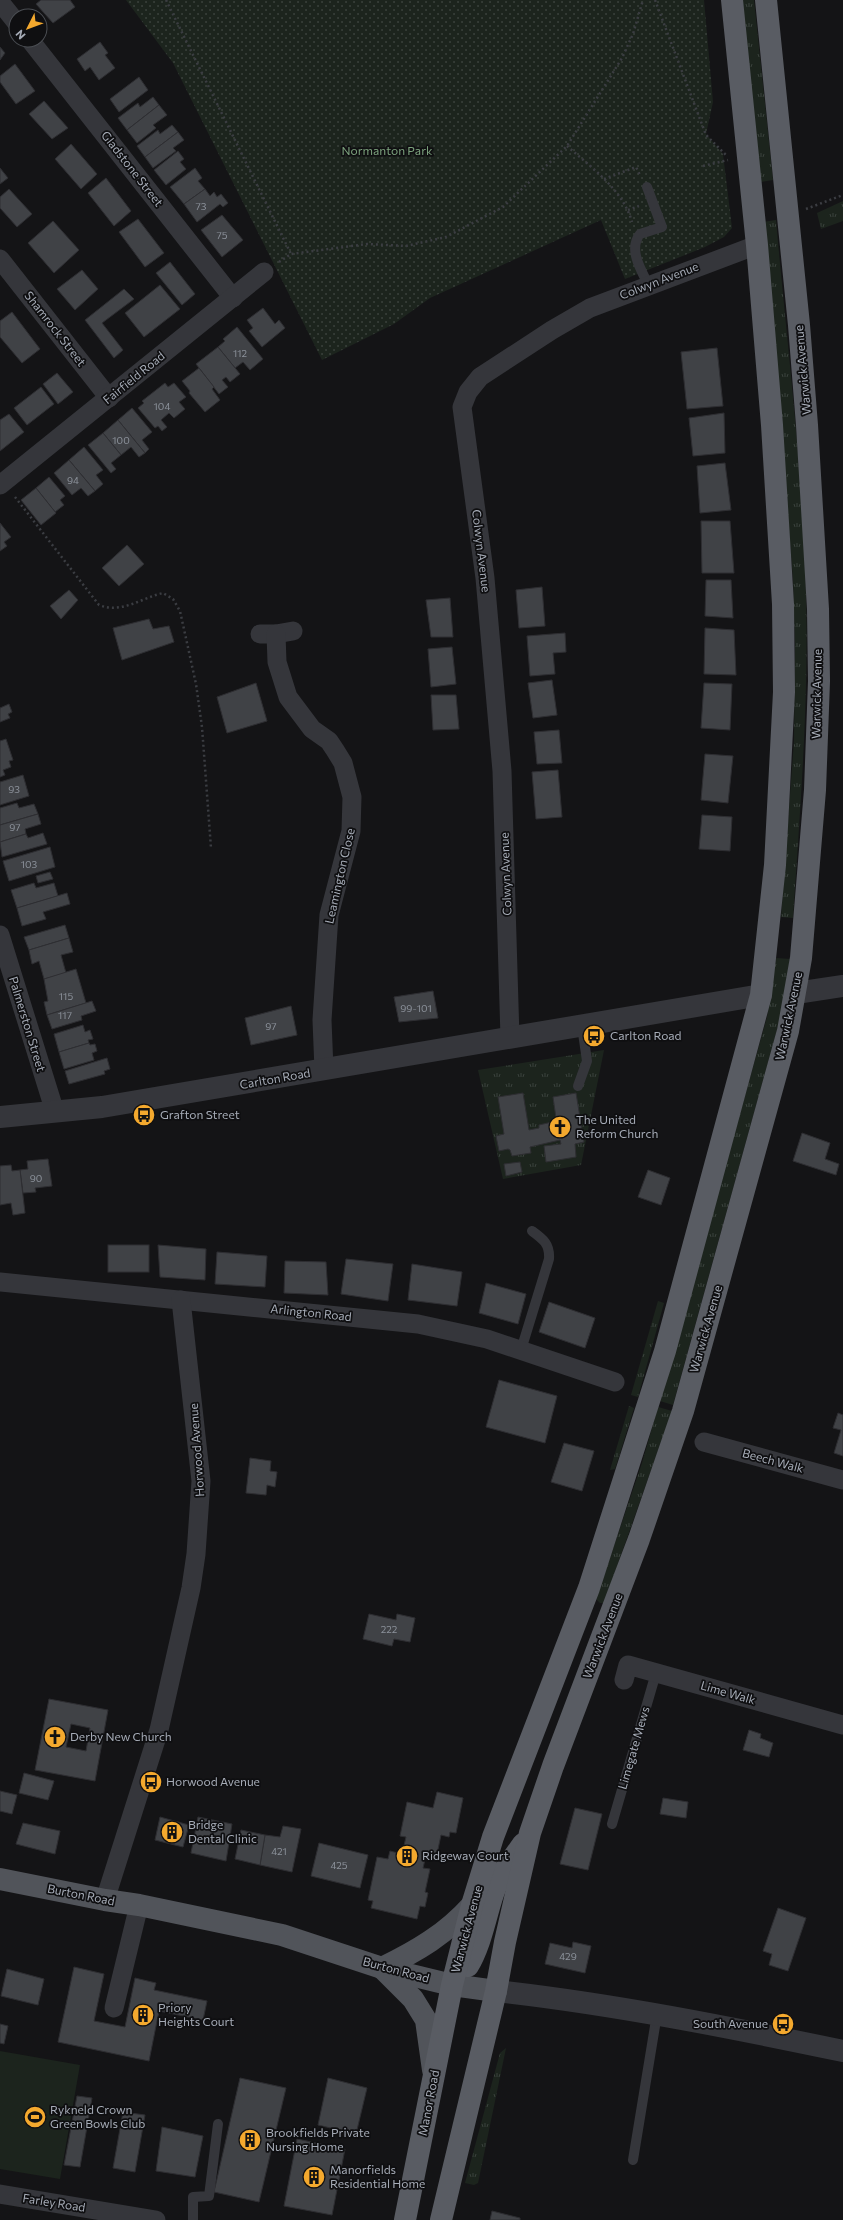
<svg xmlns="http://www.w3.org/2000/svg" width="843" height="2220" font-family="Commissioner,sans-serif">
	<defs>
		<pattern id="grass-tufts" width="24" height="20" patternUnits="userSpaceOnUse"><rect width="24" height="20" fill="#1c241d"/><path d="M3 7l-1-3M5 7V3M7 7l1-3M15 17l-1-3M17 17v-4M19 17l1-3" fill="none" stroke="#3a413c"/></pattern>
		<pattern id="park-dots" width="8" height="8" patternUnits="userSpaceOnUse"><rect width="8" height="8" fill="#1c241d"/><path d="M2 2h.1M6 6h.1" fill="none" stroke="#3a413c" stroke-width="1.8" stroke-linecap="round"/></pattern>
	</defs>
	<rect width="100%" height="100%" fill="#141416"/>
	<g fill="url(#grass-tufts)">
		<path d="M 742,0 L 754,0 L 773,180 L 760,182 Z"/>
		<path d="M 843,201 L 843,221 L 821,229 L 817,213 Z"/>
		<path d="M 776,220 C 787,345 803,470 806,595 C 809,703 800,810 793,918 L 781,917 L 794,741 L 795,645 L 793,579 L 763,222 Z"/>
		<path d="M 776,958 L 790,959 L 780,1019 L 673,1405 L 660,1401 L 767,1017 Z"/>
		<path d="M 604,1050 L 581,1165 L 503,1179 L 478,1070 Z"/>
		<path d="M 658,1301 L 664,1303 L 638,1397 L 631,1395 Z"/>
		<path d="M 629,1406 L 634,1408 L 615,1469 L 610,1470 Z"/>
		<path d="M 658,1407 L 672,1411 L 604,1603 L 600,1603 L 596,1599 L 642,1463 Z"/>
		<path d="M 506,2048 L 478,2183 L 474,2185 L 465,2183 L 500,2053 Z"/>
	</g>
	<path fill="url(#park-dots)" d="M 126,0 L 704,0 L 713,102 L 706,134 L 723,154 L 732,228 L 724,237 L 705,247 L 625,279 L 601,220 L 430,298 L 394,324 L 322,360 L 173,63 Z"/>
	<path fill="#1c241d" d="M 0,2051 L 80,2065 L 60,2179 L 0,2169 Z"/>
	<g fill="#404246" stroke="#2e2e32" fill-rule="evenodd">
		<path d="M 41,0 L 70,0 L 75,7 L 53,23 L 36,4 Z"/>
		<path d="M 100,42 L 108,53 L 105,55 L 115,68 L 99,80 L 90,67 L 85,71 L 77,59 Z"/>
		<path d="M 0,47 L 5,53 L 0,60 Z"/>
		<path d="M 15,64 L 35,91 L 16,104 L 0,82 L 0,76 Z"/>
		<path d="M 139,77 L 148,90 L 119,112 L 110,99 Z"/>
		<path d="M 153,97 L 159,105 L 127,130 L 118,118 L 138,103 L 140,107 Z"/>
		<path d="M 44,101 L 68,128 L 52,139 L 29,114 Z"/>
		<path d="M 159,105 L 167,115 L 153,125 L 156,128 L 137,143 L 127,130 Z"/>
		<path d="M 172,125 L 178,132 L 145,157 L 137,146 L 158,130 L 160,134 Z"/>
		<path d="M 178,132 L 184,140 L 173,148 L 176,151 L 153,168 L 145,157 Z"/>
		<path d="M 71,144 L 97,174 L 81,189 L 55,159 Z"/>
		<path d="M 178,151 L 184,159 L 180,162 L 186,169 L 166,185 L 154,170 Z"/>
		<path d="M 0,168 L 8,178 L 0,184 Z"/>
		<path d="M 195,168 L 202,178 L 198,181 L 205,189 L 184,204 L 170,187 Z"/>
		<path d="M 106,178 L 131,211 L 114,226 L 88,193 Z"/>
		<path d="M 9,189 L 32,214 L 17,227 L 0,208 L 0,197 Z"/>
		<path d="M 205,189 L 210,196 L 214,192 L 217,197 L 221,194 L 228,203 L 223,207 L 220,204 L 197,222 L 184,204 Z"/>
		<path d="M 222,215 L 243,240 L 222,257 L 201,230 Z"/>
		<path d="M 138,219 L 164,253 L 145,267 L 119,232 Z"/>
		<path d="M 53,221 L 79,250 L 54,273 L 28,243 Z"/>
		<path d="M 170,262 L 195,294 L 182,305 L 156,273 Z"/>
		<path d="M 82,270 L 98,289 L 75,310 L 57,289 Z"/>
		<path d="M 160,285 L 180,309 L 144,337 L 125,313 Z"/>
		<path d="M 124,289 L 134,299 L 102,323 L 123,350 L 114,358 L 85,320 Z"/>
		<path d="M 263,308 L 275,324 L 279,320 L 285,328 L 262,347 L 249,331 L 253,328 L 247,320 Z"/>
		<path d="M 12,312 L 40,349 L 22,363 L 0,337 L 0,321 Z"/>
		<path d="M 237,327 L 263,359 L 250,370 L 243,362 L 235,368 L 218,347 L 225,341 L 223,339 Z"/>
		<path d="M 218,347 L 240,374 L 230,382 L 226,377 L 222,380 L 228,387 L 219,394 L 196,364 Z"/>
		<path d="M 717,348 L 723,406 L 687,409 L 681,352 Z"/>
		<path d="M 199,368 L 214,387 L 212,389 L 220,400 L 205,412 L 189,393 L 190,391 L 182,381 Z"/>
		<path d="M 57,373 L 73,392 L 58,404 L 43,384 Z"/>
		<path d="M 165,383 L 168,387 L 174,383 L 186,397 L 179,402 L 185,409 L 174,418 L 169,413 L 161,420 L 167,427 L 162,431 L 158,426 L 155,428 L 138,408 L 144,403 L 142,401 Z"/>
		<path d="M 41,387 L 54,404 L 27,425 L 14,408 Z"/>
		<path d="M 132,408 L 152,432 L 142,440 L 149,449 L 145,453 L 118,420 Z"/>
		<path d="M 724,413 L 725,453 L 693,456 L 689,418 Z"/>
		<path d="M 9,414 L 24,432 L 0,451 L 0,420 Z"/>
		<path d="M 118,420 L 145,453 L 139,457 L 131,447 L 121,455 L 103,433 Z"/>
		<path d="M 103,433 L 121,455 L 111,463 L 116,469 L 111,473 L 88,445 Z"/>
		<path d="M 84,447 L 103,470 L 96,475 L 103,484 L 95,491 L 69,460 Z"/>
		<path d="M 69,460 L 95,491 L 88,496 L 81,488 L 72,495 L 54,473 Z"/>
		<path d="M 725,463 L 731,510 L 700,513 L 697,466 Z"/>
		<path d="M 49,477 L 65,496 L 60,500 L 64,505 L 55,512 L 36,488 Z"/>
		<path d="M 36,488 L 56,513 L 41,525 L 21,500 Z"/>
		<path d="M 701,521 L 730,521 L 734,573 L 702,573 Z"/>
		<path d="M 0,523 L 11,537 L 4,542 L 7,546 L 0,551 Z"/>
		<path d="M 127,545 L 144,564 L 119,586 L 102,568 Z"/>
		<path d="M 706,580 L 731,580 L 733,618 L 705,616 Z"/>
		<path d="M 542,587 L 545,626 L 519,628 L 516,590 Z"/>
		<path d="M 69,590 L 78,600 L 61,619 L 50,606 Z"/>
		<path d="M 450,598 L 453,637 L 431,637 L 426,600 Z"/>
		<path d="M 149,619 L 153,629 L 169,626 L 174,642 L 122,660 L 113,628 Z"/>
		<path d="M 705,628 L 734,630 L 736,675 L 704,674 Z"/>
		<path d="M 565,633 L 566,652 L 553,653 L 555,674 L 530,676 L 527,636 Z"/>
		<path d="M 452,647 L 456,684 L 431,687 L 428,649 Z"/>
		<path d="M 552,680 L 557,715 L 533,718 L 528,683 Z"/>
		<path d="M 256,683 L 267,721 L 227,733 L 217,697 Z"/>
		<path d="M 704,683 L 732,684 L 730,730 L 701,728 Z"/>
		<path d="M 431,695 L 456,695 L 459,729 L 433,730 Z"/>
		<path d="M 9,704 L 12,712 L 8,714 L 10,718 L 0,722 L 0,708 Z"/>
		<path d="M 559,730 L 562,763 L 537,764 L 534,732 Z"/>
		<path d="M 6,739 L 13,760 L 9,761 L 11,767 L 3,770 L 5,775 L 0,777 L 0,741 Z"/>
		<path d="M 705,754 L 733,756 L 728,803 L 701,800 Z"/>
		<path d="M 558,770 L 562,817 L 536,819 L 532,772 Z"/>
		<path d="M 23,775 L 29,796 L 0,805 L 0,782 Z"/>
		<path d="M 17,803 L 19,808 L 34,804 L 38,814 L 0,825 L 0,808 Z"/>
		<path d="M 38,814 L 41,824 L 25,829 L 26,834 L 0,842 L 0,825 Z"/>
		<path d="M 702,815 L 732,817 L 730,851 L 699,849 Z"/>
		<path d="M 43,833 L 47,844 L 2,857 L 0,842 L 26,834 L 28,838 Z"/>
		<path d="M 50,847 L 55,867 L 9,881 L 3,861 Z"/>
		<path d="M 50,872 L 53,879 L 38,883 L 36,876 Z"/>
		<path d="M 34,883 L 36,888 L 54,883 L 58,896 L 17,908 L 11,890 Z"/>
		<path d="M 67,893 L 70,904 L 43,912 L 46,919 L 22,926 L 17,908 Z"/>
		<path d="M 65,925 L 69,938 L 29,950 L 24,937 Z"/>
		<path d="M 69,938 L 73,952 L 61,955 L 66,973 L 44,979 L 39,961 L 32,964 L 29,950 Z"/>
		<path d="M 76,969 L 86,1003 L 47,1015 L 44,1002 L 48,1001 L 44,979 Z"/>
		<path d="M 433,991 L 438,1018 L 399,1022 L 394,997 Z"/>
		<path d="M 92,1001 L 96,1011 L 81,1016 L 82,1020 L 52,1029 L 47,1015 Z"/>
		<path d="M 291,1006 L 297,1035 L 251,1045 L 245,1018 Z"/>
		<path d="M 83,1025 L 85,1032 L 90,1030 L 93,1039 L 88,1040 L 89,1043 L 59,1052 L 54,1034 Z"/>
		<path d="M 89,1043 L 90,1045 L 95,1044 L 97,1051 L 92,1053 L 94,1060 L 64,1069 L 59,1052 Z"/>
		<path d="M 107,1058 L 110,1069 L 104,1071 L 105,1074 L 69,1084 L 65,1071 Z"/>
		<path d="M 523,1093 L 529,1130 L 539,1128 L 539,1125 L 552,1122 L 553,1127 L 557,1125 L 553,1097 L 576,1093 L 584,1142 L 575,1144 L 576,1157 L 546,1162 L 544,1146 L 561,1144 L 560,1140 L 530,1147 L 531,1153 L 512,1156 L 510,1150 L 508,1149 L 499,1151 L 496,1136 L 504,1134 L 498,1097 Z"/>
		<path d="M 802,1133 L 830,1143 L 825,1159 L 839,1164 L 836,1175 L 793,1161 Z"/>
		<path d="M 48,1159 L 52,1186 L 35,1188 L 36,1192 L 23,1193 L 20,1170 L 28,1169 L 27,1161 Z"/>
		<path d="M 520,1162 L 522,1172 L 506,1176 L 504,1164 Z"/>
		<path d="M 11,1165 L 12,1171 L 20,1170 L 25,1213 L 13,1215 L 11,1203 L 0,1205 L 0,1166 Z"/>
		<path d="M 648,1170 L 670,1178 L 661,1205 L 638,1197 Z"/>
		<rect x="108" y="1245" width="41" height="27"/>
		<path d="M 158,1245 L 206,1249 L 205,1280 L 160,1277 Z"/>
		<path d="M 217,1252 L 267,1256 L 265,1287 L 215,1284 Z"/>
		<path d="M 346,1259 L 393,1264 L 388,1301 L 341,1294 Z"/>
		<path d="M 285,1261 L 326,1262 L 328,1295 L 284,1293 Z"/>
		<path d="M 412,1264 L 462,1272 L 457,1306 L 408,1300 Z"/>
		<path d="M 486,1283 L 526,1294 L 518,1324 L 479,1313 Z"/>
		<path d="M 549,1302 L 595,1318 L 585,1348 L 539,1332 Z"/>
		<path d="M 499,1380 L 557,1396 L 545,1443 L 486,1427 Z"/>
		<path d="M 838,1413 L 843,1415 L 843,1456 L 834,1453 L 841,1430 L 833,1428 Z"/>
		<path d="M 564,1443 L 594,1451 L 582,1491 L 551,1482 Z"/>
		<path d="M 250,1458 L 271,1461 L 270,1471 L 277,1472 L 275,1487 L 267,1485 L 266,1495 L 246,1493 Z"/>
		<path d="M 369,1614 L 396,1620 L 397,1614 L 415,1618 L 410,1642 L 394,1639 L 392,1646 L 363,1639 Z"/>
		<path d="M 49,1699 L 108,1710 L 95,1781 L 35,1770 ZM 71,1724 L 90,1728 L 86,1751 L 66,1747 Z"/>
		<path d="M 749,1730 L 761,1734 L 760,1738 L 773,1743 L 769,1757 L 743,1750 Z"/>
		<path d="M 24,1773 L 54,1781 L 48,1800 L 19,1793 Z"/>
		<path d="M 0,1791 L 17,1795 L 12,1814 L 0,1811 Z"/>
		<path d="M 437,1792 L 463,1798 L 456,1833 L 450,1832 L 449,1837 L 441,1835 L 437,1854 L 427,1851 L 423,1868 L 430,1869 L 425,1892 L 428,1893 L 425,1907 L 420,1906 L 417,1919 L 371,1908 L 373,1901 L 368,1900 L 377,1857 L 388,1859 L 390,1851 L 402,1854 L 406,1837 L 400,1836 L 407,1802 L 433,1808 Z"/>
		<path d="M 663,1798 L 688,1802 L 686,1818 L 660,1814 Z"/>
		<path d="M 575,1808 L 602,1814 L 588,1870 L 560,1864 Z"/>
		<path d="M 160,1817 L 189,1825 L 183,1847 L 155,1840 Z"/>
		<path d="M 198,1817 L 232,1824 L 226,1861 L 191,1853 Z"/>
		<path d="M 23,1823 L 60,1831 L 55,1854 L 16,1844 Z"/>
		<path d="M 283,1826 L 301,1829 L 292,1872 L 260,1865 L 265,1835 L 280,1837 Z"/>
		<path d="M 241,1830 L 265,1835 L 260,1865 L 235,1859 Z"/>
		<path d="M 319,1843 L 368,1855 L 360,1888 L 311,1876 Z"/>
		<path d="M 778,1908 L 806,1918 L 788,1971 L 769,1965 L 772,1954 L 763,1951 Z"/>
		<path d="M 573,1942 L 591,1946 L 585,1973 L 545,1964 L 550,1943 L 572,1948 Z"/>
		<path d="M 74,1967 L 104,1974 L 94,2021 L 125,2027 L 135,1978 L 156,1983 L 154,1990 L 207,2001 L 203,2020 L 159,2011 L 149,2061 L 58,2042 Z"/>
		<path d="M 7,1969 L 44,1979 L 38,2005 L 1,1996 Z"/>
		<path d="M 0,2024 L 8,2026 L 4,2044 L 0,2043 Z"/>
		<path d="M 240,2078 L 286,2088 L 259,2202 L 214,2192 Z"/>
		<path d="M 328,2078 L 367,2088 L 356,2134 L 318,2125 Z"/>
		<path d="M 77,2096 L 92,2098 L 80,2167 L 64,2165 Z"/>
		<path d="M 123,2112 L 145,2115 L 135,2172 L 113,2168 Z"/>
		<path d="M 162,2127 L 203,2136 L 195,2177 L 156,2171 Z"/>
		<path d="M 297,2139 L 345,2149 L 332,2215 L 284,2206 Z"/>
		<path d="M 492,2211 L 520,2218 L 520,2220 L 490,2220 Z"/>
	</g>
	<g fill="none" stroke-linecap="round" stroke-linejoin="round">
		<g stroke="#3b3d42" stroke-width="2.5" stroke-dasharray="2 3" stroke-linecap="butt">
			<path d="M 166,0 L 291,254"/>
			<path d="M 655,0 L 706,135 L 727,156"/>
			<path d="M 567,146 C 592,168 623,190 632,222"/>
			<path d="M 703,166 L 728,160"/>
			<path d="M 604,179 L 636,167 L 640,175"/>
			<path d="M 806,209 L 843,195"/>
			<path d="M 628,210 L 639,206"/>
			<path d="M 279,262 L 291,254 L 367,244 L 406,246 L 446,237 L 503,207 L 567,146 L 622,58 L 633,34 L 643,0"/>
			<path d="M 15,497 L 99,605 C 122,614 141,598 163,593 L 173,599 L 180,611 L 196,684 L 202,727 L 211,848"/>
		</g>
		<g stroke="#35363b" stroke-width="10">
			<path d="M 647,187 L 662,227 L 640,234 C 628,249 641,270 648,284"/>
			<path d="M 578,1086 L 587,1061 L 582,1026"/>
			<path d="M 521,1350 L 549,1259 C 550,1244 543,1239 532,1231"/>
			<path d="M 612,1824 L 656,1673"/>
			<path d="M 633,2160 L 657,2014"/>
			<path d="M 193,2220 L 193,2197 L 209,2196 L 218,2124"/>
		</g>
		<g stroke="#35363b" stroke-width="19">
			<path d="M 0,2 L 16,22"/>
			<path d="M 30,40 L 233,298"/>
			<path d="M 0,259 L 109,398"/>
			<path d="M 0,485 L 264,272"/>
			<path d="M 260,634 L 276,634 L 293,631"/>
			<path d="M 276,634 L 277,662 L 288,697 L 312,729 L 329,741 L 335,750 L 343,763 L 352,797 L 351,831 L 329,915 L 322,1020 L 324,1070"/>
			<path d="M 0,935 L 55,1112"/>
			<path d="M 510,1038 L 502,771 L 485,578 L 462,407 L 468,392 L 480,377 L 552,330 L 590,308 L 757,245"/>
			<path d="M 0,1282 L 418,1324 L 487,1339 L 615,1382"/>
			<path d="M 704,1442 L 843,1480"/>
			<path d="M 624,1680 L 628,1665 L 843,1725"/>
			<path d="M 105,1900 L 159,1730 L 191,1588 L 196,1554 L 201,1481 L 181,1300"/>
			<path d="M 114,2008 L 139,1905"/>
			<path d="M 0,2194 L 156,2220"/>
		</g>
		<g stroke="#35363b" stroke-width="22">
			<path d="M 796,993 L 843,986"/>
			<path d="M 0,1117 L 102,1107 L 761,995"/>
			<path d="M 496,1991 C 613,2004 728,2027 843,2051"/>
		</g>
		<g stroke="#51545a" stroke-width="22">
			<path d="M 0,1879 L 105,1900 L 139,1905 L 282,1935 L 382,1968 L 452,1985 L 496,1991"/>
			<path d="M 382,1968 C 417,1951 446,1934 472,1905"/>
			<path d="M 383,1969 L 413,1999 L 426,2020 L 433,2070"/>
		</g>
		<g stroke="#595c63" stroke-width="22">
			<path d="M 468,1966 C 481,1944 485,1918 493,1894 C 499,1875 512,1860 523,1844"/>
			<path d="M 405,2220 L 452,1985 L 472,1905 L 493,1837 L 589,1588 L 665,1351 L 761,995 L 775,865 L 784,692 L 783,604 L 772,425 L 757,245 L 732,0"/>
			<path d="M 441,2220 L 496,1991 L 505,1942 L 530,1833 L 553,1766 L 639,1539 L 683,1411 L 788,1031 L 801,958 L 815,790 L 819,681 L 818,609 L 807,425 L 799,325 L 766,0"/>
		</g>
	</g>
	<defs>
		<g id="bus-disc" transform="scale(1.15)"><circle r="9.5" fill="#f4a92e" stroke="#0f0f11"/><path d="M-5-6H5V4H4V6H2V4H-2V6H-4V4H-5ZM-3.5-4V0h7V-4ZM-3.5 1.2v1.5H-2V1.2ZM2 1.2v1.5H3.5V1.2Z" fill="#111"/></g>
		<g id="church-disc" transform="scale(1.15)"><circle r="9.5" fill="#f4a92e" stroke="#0f0f11"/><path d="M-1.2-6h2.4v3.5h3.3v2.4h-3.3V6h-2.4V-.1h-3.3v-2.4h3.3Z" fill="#111"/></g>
		<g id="building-disc" transform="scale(1.15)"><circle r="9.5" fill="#f4a92e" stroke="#0f0f11"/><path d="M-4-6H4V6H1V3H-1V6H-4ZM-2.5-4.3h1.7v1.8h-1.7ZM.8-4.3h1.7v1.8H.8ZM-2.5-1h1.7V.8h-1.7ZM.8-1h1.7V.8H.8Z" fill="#111"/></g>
		<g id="stadium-disc" transform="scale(1.15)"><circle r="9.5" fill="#f4a92e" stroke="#0f0f11"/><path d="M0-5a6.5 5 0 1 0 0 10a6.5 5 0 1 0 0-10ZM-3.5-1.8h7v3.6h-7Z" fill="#111"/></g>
	</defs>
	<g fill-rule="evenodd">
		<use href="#bus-disc" x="594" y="1036"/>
		<use href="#bus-disc" x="144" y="1115"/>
		<use href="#church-disc" x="560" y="1127"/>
		<use href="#church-disc" x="55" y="1737"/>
		<use href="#bus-disc" x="151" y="1782"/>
		<use href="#building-disc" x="172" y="1832"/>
		<use href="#building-disc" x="407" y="1856"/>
		<use href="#building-disc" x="143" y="2015"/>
		<use href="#bus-disc" x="783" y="2024"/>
		<use href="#stadium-disc" x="35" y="2117"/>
		<use href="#building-disc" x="250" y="2140"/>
		<use href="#building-disc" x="314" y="2177"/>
	</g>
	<g text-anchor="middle" stroke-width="3.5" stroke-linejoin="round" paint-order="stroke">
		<g font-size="10" fill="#8c929b">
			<text x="201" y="210">73</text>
			<text x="222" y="239">75</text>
			<text x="240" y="357">112</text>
			<text x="162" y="410">104</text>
			<text x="121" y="444">100</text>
			<text x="73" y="484">94</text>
			<text x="14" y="793">93</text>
			<text x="15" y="831">97</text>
			<text x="29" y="868">103</text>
			<text x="66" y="1000">115</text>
			<text x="416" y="1012">99-101</text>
			<text x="65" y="1019">117</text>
			<text x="271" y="1030">97</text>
			<text x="36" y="1182">90</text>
			<text x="389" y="1633">222</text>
			<text x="279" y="1855">421</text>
			<text x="339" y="1869">425</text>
			<text x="568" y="1960">429</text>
		</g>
		<g font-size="12" fill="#7ca27d" stroke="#0f0f11">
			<text x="387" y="155">Normanton Park</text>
		</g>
		<g font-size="12" fill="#a6acb7" stroke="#0f0f11">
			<text transform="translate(132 169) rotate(52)" y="4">Gladstone Street</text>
			<text transform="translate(659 281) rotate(-21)" y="4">Colwyn Avenue</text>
			<text transform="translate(55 329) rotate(52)" y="4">Shamrock Street</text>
			<text transform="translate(803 370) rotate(-95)" y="4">Warwick Avenue</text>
			<text transform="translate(134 378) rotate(-39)" y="4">Fairfield Road</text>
			<text transform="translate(481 551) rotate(83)" y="4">Colwyn Avenue</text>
			<text transform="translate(817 694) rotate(-89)" y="4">Warwick Avenue</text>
			<text transform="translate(506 874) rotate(-92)" y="4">Colwyn Avenue</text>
			<text transform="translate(340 876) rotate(-77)" y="4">Leamington Close</text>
			<text transform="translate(789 1016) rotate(-78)" y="4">Warwick Avenue</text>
			<text transform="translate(27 1024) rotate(73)" y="4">Palmerston Street</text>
			<text transform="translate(275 1079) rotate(-10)" y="4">Carlton Road</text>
			<text transform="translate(311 1313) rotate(6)" y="4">Arlington Road</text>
			<text transform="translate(706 1329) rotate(-74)" y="4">Warwick Avenue</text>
			<text transform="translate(197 1450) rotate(-94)" y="4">Horwood Avenue</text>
			<text transform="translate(773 1461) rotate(15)" y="4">Beech Walk</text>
			<text transform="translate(603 1636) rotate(-69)" y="4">Warwick Avenue</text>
			<text transform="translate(728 1693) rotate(16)" y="4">Lime Walk</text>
			<text transform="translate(634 1748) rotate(-74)" y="4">Limegate Mews</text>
			<text transform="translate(81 1895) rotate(11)" y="4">Burton Road</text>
			<text transform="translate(467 1929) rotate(-75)" y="4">Warwick Avenue</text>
			<text transform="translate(396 1970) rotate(15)" y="4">Burton Road</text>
			<text transform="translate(429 2103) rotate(-79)" y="4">Manor Road</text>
			<text transform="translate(54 2203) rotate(9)" y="4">Farley Road</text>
		</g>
		<g font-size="12" fill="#a6acb7" stroke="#0f0f11" text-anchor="start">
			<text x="610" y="1040">Carlton Road</text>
			<text x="160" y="1119">Grafton Street</text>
			<text x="576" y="1124">The United<tspan x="576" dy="14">Reform Church</tspan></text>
			<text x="70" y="1741">Derby New Church</text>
			<text x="166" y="1786">Horwood Avenue</text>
			<text x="188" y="1829">Bridge<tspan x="188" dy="14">Dental Clinic</tspan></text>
			<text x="422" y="1860">Ridgeway Court</text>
			<text x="158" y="2012">Priory<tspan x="158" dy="14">Heights Court</tspan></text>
			<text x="768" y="2028" text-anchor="end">South Avenue</text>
			<text x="50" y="2114">Rykneld Crown<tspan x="50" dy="14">Green Bowls Club</tspan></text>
			<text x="266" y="2137">Brookfields Private<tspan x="266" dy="14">Nursing Home</tspan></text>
			<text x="330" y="2174">Manorfields<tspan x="330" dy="14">Residential Home</tspan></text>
		</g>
	</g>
	<g transform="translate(28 28) rotate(228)"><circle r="19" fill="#0f0f11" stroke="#4b4e53"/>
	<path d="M0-3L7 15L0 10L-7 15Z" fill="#f4a92e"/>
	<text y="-6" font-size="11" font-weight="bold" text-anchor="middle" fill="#a6acb7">N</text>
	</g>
</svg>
